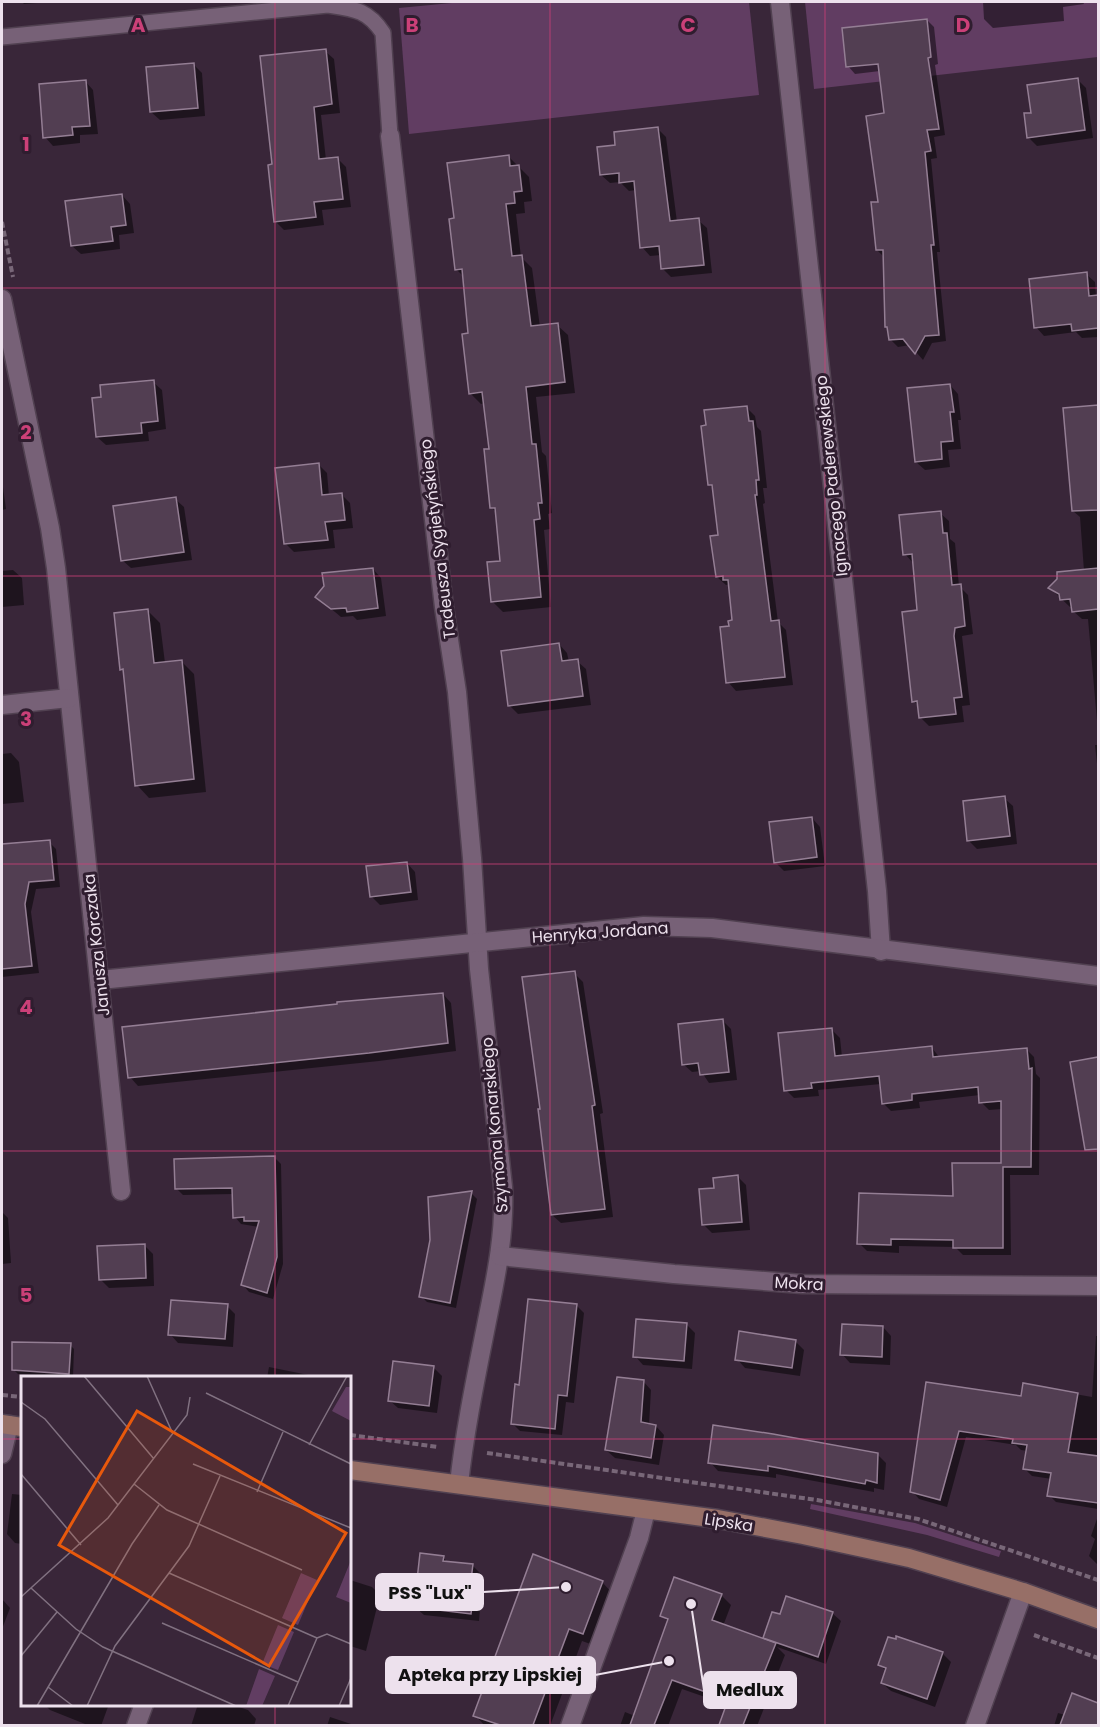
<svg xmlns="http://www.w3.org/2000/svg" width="1100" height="1727" font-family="Poppins,sans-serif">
	<rect width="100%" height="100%" fill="#392639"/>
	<g fill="#613d62">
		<path d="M 462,2 L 749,2 L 759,95 L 409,134 L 399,8 Z"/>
		<path d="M 805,2 L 1098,2 L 1098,57 L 814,89 Z"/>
		<path d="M 811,1504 L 915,1523 L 1001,1551 L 999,1557 L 927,1535 L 810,1509 Z"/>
	</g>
	<g fill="#0007">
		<path d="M 22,2 L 51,2 L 24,4 Z"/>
		<path d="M 983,2 L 1083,2 L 1084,4 L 1063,7 L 1064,21 L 993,28 L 984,19 Z"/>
		<path d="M 927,20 L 934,27 L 938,64 L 935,65 L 945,135 L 934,137 L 937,158 L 931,159 L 940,252 L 937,252 L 946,341 L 932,343 L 923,360 L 910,345 L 898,347 L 891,340 L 884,257 L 877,250 L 886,114 L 880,71 L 855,74 L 848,66 Z"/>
		<path d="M 325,51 L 334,59 L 340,113 L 321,115 L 326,160 L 338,159 L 346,167 L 351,207 L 322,210 L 324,225 L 284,230 L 276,222 Z"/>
		<path d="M 193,64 L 202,73 L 205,116 L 160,120 L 151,112 Z"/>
		<path d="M 1078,80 L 1086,88 L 1093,138 L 1037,146 L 1028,137 L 1033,114 Z"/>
		<path d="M 85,81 L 93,90 L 98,134 L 80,135 L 80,143 L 53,146 L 45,137 Z"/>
		<path d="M 658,129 L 666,137 L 677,222 L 698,220 L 707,228 L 712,273 L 671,277 L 663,269 L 661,255 L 650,256 L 642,247 L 636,190 L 629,191 L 620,182 L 610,183 L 601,175 L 617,146 Z"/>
		<path d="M 509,157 L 529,177 L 532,201 L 524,202 L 525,213 L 516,214 L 521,257 L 532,268 L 540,327 L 557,325 L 568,335 L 575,393 L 536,397 L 542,452 L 546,456 L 552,513 L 548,514 L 550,529 L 544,530 L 551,607 L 503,612 L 492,601 L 502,562 L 497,513 L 492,508 L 491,450 L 485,403 L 481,404 L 470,393 L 470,334 L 464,277 L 456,269 L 456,220 Z"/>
		<path d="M 122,195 L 130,204 L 134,233 L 119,235 L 120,249 L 81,254 L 72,246 Z"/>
		<path d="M 1086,274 L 1095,282 L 1096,297 L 1098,297 L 1098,337 L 1082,338 L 1076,332 L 1044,336 L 1036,327 Z"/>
		<path d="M 153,382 L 162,390 L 166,429 L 148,432 L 149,441 L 106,445 L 97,437 Z"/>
		<path d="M 950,385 L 958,394 L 961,420 L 958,420 L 961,449 L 948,450 L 950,467 L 925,470 L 916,462 Z"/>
		<path d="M 1098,406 L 1098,732 L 1088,619 L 1082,619 L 1073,611 L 1073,607 L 1070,607 L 1050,588 L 1084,571 L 1080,517 L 1073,511 L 1064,409 Z"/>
		<path d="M 747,408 L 755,416 L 757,427 L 761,431 L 767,488 L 763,488 L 765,503 L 763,504 L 778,622 L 786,630 L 793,685 L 736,691 L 728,682 L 730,628 L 734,622 L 730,584 L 726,585 L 717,577 L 719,536 L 714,490 L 709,484 Z"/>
		<path d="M 319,465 L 327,473 L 329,496 L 342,495 L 350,503 L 353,528 L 333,530 L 335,548 L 294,552 L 286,544 Z"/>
		<path d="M 2,480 L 6,509 L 2,510 Z"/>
		<path d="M 175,499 L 184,507 L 192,560 L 131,568 L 122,560 Z"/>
		<path d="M 940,513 L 949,521 L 950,539 L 955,543 L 959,586 L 968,595 L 973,634 L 962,636 L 970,705 L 962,706 L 964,722 L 929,726 L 921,718 L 919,707 L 914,701 L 918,612 L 913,563 L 905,554 Z"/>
		<path d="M 373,569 L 381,578 L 386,616 L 357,620 L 353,616 L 341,617 L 317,597 L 326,586 Z"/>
		<path d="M 13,570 L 22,578 L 24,605 L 2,607 L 2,571 Z"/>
		<path d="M 148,611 L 160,623 L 165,663 L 181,661 L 194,674 L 206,792 L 149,798 L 137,785 L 124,672 L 121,669 Z"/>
		<path d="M 559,644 L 567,653 L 569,662 L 577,661 L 586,669 L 591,705 L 518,714 L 510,706 L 503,652 Z"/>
		<path d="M 1095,745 L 1098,745 L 1098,773 Z"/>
		<path d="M 11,753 L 19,762 L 24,802 L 2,804 L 2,754 Z"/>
		<path d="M 1004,798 L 1013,806 L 1017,844 L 977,849 L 968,840 Z"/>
		<path d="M 812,818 L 820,827 L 825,866 L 784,871 L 775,862 Z"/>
		<path d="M 49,842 L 56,849 L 60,887 L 36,889 L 31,912 L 39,973 L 2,977 L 2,846 Z"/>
		<path d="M 407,863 L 415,872 L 418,900 L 380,905 L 371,896 Z"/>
		<path d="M 574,973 L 583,982 L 603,1113 L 600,1114 L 613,1217 L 561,1223 L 552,1215 Z"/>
		<path d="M 443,994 L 451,1003 L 456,1051 L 379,1061 L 138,1086 L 130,1077 Z"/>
		<path d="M 723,1021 L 731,1029 L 737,1080 L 709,1083 L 701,1071 L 692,1072 L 683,1064 Z"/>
		<path d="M 831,1029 L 840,1038 L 842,1057 L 932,1048 L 940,1058 L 1026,1049 L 1034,1057 L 1036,1074 L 1040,1078 L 1039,1175 L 1010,1175 L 1011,1255 L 963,1255 L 955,1247 L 899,1246 L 899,1253 L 867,1251 L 859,1243 L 954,1198 L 1002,1164 L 1002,1109 L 989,1110 L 981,1102 L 980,1095 L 919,1102 L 920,1108 L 891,1111 L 883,1103 L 881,1084 L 818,1090 L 819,1096 L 794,1098 L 786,1090 Z"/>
		<path d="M 1098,1059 L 1098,1112 L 1087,1114 L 1072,1063 Z"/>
		<path d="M 275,1158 L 281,1164 L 283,1264 L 273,1299 L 249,1292 L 243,1285 L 259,1227 L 241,1224 L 235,1217 L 234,1194 L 183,1195 L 176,1188 Z"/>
		<path d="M 738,1177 L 746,1185 L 750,1230 L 712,1233 L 704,1225 L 716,1189 Z"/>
		<path d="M 471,1193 L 477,1199 L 456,1308 L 427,1302 L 421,1296 Z"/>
		<path d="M 2,1212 L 8,1218 L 11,1263 L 2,1264 Z"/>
		<path d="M 144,1245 L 153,1254 L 154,1286 L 109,1288 L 100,1279 Z"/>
		<path d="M 576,1305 L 584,1313 L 574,1403 L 566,1402 L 562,1435 L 520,1431 L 512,1423 Z"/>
		<path d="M 227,1306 L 235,1314 L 233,1347 L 178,1343 L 170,1334 Z"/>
		<path d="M 687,1325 L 695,1333 L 692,1369 L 643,1365 L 635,1356 Z"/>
		<path d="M 883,1327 L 891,1336 L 890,1365 L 850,1363 L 842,1354 Z"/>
		<path d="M 1096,1336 L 1098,1336 L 1098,1509 L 1056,1502 L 1049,1495 L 1052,1479 L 1032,1476 L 1025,1469 L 1028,1451 L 1021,1450 L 1016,1445 L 966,1437 L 947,1507 L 919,1499 L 912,1491 L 927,1384 L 1022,1398 L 1024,1385 L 1092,1397 Z"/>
		<path d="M 796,1342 L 804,1350 L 800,1376 L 745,1368 L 737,1359 Z"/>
		<path d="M 70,1345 L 74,1349 L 73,1377 L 18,1374 L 14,1370 Z"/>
		<path d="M 269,1367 L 323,1378 L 267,1378 Z"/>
		<path d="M 433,1367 L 442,1376 L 437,1413 L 398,1408 L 389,1400 Z"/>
		<path d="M 643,1381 L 651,1390 L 649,1425 L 656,1426 L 664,1435 L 659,1465 L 615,1458 L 606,1450 Z"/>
		<path d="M 877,1454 L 886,1463 L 884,1490 L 874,1488 L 874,1492 L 776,1474 L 776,1478 L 718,1471 L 710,1462 Z"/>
		<path d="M 12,1494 L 22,1495 L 22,1544 L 15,1543 L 7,1534 Z"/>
		<path d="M 1098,1516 L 1098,1565 L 1089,1556 L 1095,1539 L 1091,1536 Z"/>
		<path d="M 443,1557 L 448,1563 L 472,1565 L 481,1574 L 478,1595 L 481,1598 L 479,1621 L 424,1615 L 415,1607 Z"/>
		<path d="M 350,1580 L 372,1587 L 380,1595 L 366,1651 L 350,1646 Z"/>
		<path d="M 602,1582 L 614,1595 L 596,1646 L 582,1641 L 550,1726 L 485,1726 L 475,1715 Z"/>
		<path d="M 721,1595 L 731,1605 L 723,1626 L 771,1643 L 765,1638 L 781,1616 L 832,1613 L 841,1621 L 826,1664 L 777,1647 L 785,1655 L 757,1726 L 720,1726 L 728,1705 L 682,1689 L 668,1726 L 620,1726 L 625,1712 L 635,1716 L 668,1622 L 662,1615 Z"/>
		<path d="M 2,1599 L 10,1608 L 2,1629 Z"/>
		<path d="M 942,1653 L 951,1662 L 935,1707 L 891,1691 L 882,1683 L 886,1671 L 880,1665 Z"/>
		<path d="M 1073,1695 L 1098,1704 L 1098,1726 L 1054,1726 L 1058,1713 L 1065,1715 Z"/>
		<path d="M 44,1704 L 109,1704 L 101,1726 L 90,1726 L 50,1710 Z"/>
		<path d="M 198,1704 L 230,1704 L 248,1710 L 256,1719 L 254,1726 L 191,1726 Z"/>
		<path d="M 330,1717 L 354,1725 L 355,1726 L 327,1726 Z"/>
	</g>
	<g fill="#523e52" stroke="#947e94" stroke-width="1.5">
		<path d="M 927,19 L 931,57 L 928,58 L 939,129 L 927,130 L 931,151 L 925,152 L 934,245 L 931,245 L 939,335 L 925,336 L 915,354 L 903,339 L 889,340 L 887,327 L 885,327 L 883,250 L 876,250 L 871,202 L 878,202 L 866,116 L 884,113 L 878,64 L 846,67 L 842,28 Z"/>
		<path d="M 326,49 L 332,104 L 314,107 L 319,159 L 338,157 L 343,199 L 314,202 L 316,217 L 274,222 L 268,165 L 272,164 L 260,56 Z"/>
		<path d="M 194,63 L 198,108 L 150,112 L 146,67 Z"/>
		<path d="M 1078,78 L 1085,130 L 1027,138 L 1024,113 L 1031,113 L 1027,85 Z"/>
		<path d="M 86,80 L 90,126 L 72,127 L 73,135 L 43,138 L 39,84 Z"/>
		<path d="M 658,127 L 670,221 L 699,218 L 704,265 L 661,269 L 659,246 L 640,248 L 634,181 L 619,183 L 619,173 L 600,175 L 597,147 L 615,145 L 614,132 Z"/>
		<path d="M 509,155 L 510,166 L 519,165 L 522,191 L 514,192 L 515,203 L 506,204 L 512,256 L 522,255 L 531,326 L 558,323 L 565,382 L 526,387 L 532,444 L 536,444 L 542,503 L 538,503 L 540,519 L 534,520 L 541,597 L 491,602 L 487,562 L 500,561 L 495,508 L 490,508 L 484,449 L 489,449 L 482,392 L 469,394 L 462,334 L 468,333 L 462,269 L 455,270 L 449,219 L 454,218 L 447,163 Z"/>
		<path d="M 122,194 L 126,225 L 111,227 L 113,241 L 71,246 L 65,201 Z"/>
		<path d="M 1087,272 L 1089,296 L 1098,295 L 1098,328 L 1072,331 L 1071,324 L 1034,328 L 1029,279 Z"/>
		<path d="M 154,380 L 158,421 L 141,423 L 142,433 L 96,437 L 92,398 L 101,397 L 100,385 Z"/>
		<path d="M 950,384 L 954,412 L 950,412 L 953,441 L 941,442 L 942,459 L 915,462 L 907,388 Z"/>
		<path d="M 1098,405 L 1098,510 L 1072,511 L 1063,408 Z"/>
		<path d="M 747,406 L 749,421 L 753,421 L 759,480 L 756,480 L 757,495 L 755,495 L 771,621 L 779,620 L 785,677 L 726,683 L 720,627 L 729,626 L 728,621 L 732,620 L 728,580 L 723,580 L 723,576 L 716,577 L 710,536 L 718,535 L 712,485 L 708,485 L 701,426 L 706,425 L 704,410 Z"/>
		<path d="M 319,463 L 322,495 L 342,493 L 345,520 L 325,522 L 328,540 L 284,544 L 275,468 Z"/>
		<path d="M 176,497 L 184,552 L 121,561 L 113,506 Z"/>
		<path d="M 941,511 L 943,533 L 947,533 L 952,585 L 961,584 L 965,626 L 955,628 L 954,636 L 962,697 L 954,698 L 956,714 L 919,718 L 917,701 L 912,702 L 902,612 L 917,610 L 912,554 L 903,555 L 899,515 Z"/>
		<path d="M 373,568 L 378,608 L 347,612 L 346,608 L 331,609 L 315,597 L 324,586 L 322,573 Z"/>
		<path d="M 1098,568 L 1098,609 L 1072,612 L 1070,599 L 1060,600 L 1059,594 L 1048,588 L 1057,579 L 1057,572 Z"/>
		<path d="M 148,609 L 154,663 L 182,660 L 194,779 L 135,786 L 123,669 L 120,670 L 114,613 Z"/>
		<path d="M 559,643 L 562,661 L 578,659 L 583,696 L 508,706 L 501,651 Z"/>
		<path d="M 1005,796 L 1010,836 L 967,841 L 963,801 Z"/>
		<path d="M 812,817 L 817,857 L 774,863 L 769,822 Z"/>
		<path d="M 50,840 L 54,880 L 29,882 L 25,904 L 32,966 L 2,969 L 2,844 Z"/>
		<path d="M 407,862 L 411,892 L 370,897 L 366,866 Z"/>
		<path d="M 575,971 L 595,1105 L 592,1106 L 605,1209 L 551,1215 L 538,1109 L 540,1109 L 522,977 Z"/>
		<path d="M 443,993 L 448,1043 L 369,1053 L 128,1078 L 122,1027 L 337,1004 L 337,1002 Z"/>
		<path d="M 723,1019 L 729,1072 L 700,1075 L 698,1063 L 682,1065 L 678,1024 Z"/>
		<path d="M 832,1028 L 835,1056 L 932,1046 L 933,1057 L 1027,1048 L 1029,1069 L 1032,1068 L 1031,1167 L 1003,1167 L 1003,1248 L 953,1248 L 953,1240 L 891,1239 L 891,1245 L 857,1244 L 859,1193 L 953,1196 L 952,1163 L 1001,1163 L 1001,1101 L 979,1103 L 978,1087 L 912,1094 L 912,1100 L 882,1104 L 879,1076 L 811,1083 L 812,1088 L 784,1091 L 778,1033 Z"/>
		<path d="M 1098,1057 L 1098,1149 L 1085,1150 L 1070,1062 Z"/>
		<path d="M 275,1156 L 277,1257 L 267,1293 L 241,1285 L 259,1221 L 244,1221 L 244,1217 L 233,1218 L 232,1188 L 175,1189 L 174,1159 Z"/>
		<path d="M 738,1175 L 742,1222 L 702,1225 L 699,1189 L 714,1188 L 713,1178 Z"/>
		<path d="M 472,1191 L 450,1303 L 419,1297 L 430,1240 L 428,1197 Z"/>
		<path d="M 145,1244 L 146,1278 L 99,1280 L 97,1246 Z"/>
		<path d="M 528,1299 L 577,1304 L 567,1396 L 558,1395 L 555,1429 L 511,1424 L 515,1384 L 519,1385 Z"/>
		<path d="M 171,1300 L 228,1304 L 225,1339 L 168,1335 Z"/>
		<path d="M 636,1319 L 687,1323 L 684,1361 L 633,1357 Z"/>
		<path d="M 842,1324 L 883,1326 L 882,1357 L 840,1355 Z"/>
		<path d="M 739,1331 L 796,1340 L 792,1368 L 735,1360 Z"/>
		<path d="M 12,1342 L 71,1343 L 69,1374 L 12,1370 Z"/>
		<path d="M 393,1361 L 434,1366 L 429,1406 L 388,1401 Z"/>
		<path d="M 617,1377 L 644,1380 L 641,1422 L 656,1425 L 651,1458 L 605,1450 Z"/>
		<path d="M 926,1382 L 1021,1396 L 1023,1383 L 1078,1393 L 1068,1452 L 1098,1456 L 1098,1503 L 1047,1496 L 1051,1473 L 1023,1469 L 1027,1445 L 1012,1443 L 1013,1439 L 959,1431 L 940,1500 L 910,1492 Z"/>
		<path d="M 713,1425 L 773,1434 L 878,1453 L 877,1483 L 866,1480 L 865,1484 L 768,1466 L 768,1471 L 708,1463 Z"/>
		<path d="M 420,1553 L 444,1556 L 443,1561 L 473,1564 L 470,1588 L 474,1588 L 471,1614 L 414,1607 Z"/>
		<path d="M 533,1554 L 603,1581 L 583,1634 L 569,1629 L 533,1725 L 500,1725 L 473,1716 Z"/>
		<path d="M 674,1577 L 722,1594 L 712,1620 L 776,1643 L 743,1725 L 719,1725 L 728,1700 L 672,1680 L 654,1725 L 630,1725 L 668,1619 L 660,1616 Z"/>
		<path d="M 786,1596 L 833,1612 L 818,1657 L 763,1638 L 772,1612 L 780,1614 Z"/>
		<path d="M 896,1636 L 943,1652 L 927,1699 L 881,1683 L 886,1668 L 878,1665 L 888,1637 L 896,1639 Z"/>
		<path d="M 1072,1693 L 1098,1703 L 1098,1725 L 1060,1725 Z"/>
	</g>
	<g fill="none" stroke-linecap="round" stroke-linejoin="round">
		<g stroke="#514151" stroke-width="18">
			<path id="lane" d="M 2,37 L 328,5 C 355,9 368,10 383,33 L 390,136"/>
		</g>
		<g stroke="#514151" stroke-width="21">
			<g id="street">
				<path d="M 780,2 L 877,891 L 881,951"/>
				<path d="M 390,136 L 444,607 L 457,692 L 472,858 L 479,969 L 503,1187 C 505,1231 497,1272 488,1316 C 477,1372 465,1428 459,1484"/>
				<path d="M 2,299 L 50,528 L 56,568 L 121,1191"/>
				<path d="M 2,705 L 69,698"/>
				<path d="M 100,980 L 644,926 L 712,928 L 1098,976"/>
				<path d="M 500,1256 L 674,1274 L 802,1284 L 1098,1286"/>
				<path d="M 2,1454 L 9,1425"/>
				<path d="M 136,1726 L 144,1704"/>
				<path d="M 570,1726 L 639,1538 L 646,1510"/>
				<path d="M 975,1726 L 1023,1592"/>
			</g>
		</g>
		<g stroke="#514151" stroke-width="21">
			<g id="secondary">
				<path d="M 2,1424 L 22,1427"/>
				<path d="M 350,1470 L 718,1519 L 803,1535 L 909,1558 L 1023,1592 L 1098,1619"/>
			</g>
		</g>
		<g stroke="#786778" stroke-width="4" stroke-dasharray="6 3" stroke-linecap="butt">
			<path d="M 2,222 L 13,277"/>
			<path d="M 2,1395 L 22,1397"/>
			<path d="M 350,1435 L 438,1447"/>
			<path d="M 487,1453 L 817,1500 L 918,1519 L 1098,1580"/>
			<path d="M 1034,1635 L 1098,1658"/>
		</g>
		<use href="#lane" stroke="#776177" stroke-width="15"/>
		<use href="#street" stroke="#776177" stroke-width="18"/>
		<use href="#secondary" stroke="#976f67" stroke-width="18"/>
	</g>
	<path fill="none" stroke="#cb4078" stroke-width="1.5" stroke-opacity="0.55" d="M 275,2 L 275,1378M 550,2 L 550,1726M 825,2 L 825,1726M 2,288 L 1098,288M 2,576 L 1098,576M 2,864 L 1098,864M 2,1151 L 1098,1151M 2,1439 L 22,1439M 350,1439 L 1098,1439M 275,1704 L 275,1726"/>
	<g text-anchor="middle" stroke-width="6" stroke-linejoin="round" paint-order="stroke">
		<g font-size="16" fill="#ede1ed" stroke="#2f1d2f">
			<text transform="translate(831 476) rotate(-96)" y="6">Ignacego Paderewskiego</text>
			<text transform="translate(437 539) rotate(-97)" y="6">Tadeusza Sygietyńskiego</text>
			<text transform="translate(600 932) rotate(-4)" y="6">Henryka Jordana</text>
			<text transform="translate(96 945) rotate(-96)" y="6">Janusza Korczaka</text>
			<text transform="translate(494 1125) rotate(-95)" y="6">Szymona Konarskiego</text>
			<text transform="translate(799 1283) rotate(3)" y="6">Mokra</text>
			<text transform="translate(729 1522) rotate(9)" y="6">Lipska</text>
		</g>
	</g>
	<g transform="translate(21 1376)">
		<rect width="330" height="330" fill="#392639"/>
		<path d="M 325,11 L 330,11 L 330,45 L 311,35 ZM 330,184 L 330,227 L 315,221 ZM 280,197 L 296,204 L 277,249 L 261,242 ZM 257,249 L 273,256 L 257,294 L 241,288 ZM 238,293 L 254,300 L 241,330 L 225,330 Z" fill="#613d62"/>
		<path fill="none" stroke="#817181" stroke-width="1.5" d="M 63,0 L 133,83M 126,0 L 152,58M 185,17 L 330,88M 0,26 L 24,43 L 97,129M 288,69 L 326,0M 172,88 L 330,152M 0,98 L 60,169M 113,108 L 146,134 L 281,194M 236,116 L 262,56M 148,197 L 296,262M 10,212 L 55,253 L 82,271 L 215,330M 0,221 L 87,142 L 166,39 L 169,21M 141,247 L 277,306M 296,262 L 306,258 L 330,268M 0,280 L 36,236M 27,311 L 52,330M 16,330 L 111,168 L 138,129M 66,330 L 94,270 L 168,170 L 199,100M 267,330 L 296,262M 318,330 L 330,302"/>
		<path fill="#e8590c" fill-opacity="0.15" stroke="#e8590c" stroke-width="3" d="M 116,35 L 325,157 L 248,290 L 38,169 Z"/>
		<rect width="330" height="330" fill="none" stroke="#ede1ed" stroke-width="3"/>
	</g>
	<g font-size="20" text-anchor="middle" font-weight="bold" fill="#cb4078" stroke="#2f1d2f" stroke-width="6" stroke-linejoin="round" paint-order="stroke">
		<text x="138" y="32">A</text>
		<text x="412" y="32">B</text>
		<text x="688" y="32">C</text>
		<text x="963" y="32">D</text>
		<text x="26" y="151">1</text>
		<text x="26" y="439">2</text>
		<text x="26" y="726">3</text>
		<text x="26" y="1014">4</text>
		<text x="26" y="1302">5</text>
	</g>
	<path fill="none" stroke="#ede1ed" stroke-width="2" d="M566 1587L483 1592M669 1661L595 1675M691 1604L704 1690"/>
	<g fill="#ede1ed" stroke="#2f1d2f" stroke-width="2">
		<circle cx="566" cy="1587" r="6"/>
		<circle cx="669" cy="1661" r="6"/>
		<circle cx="691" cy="1604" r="6"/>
	</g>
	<g fill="#ede1ed" stroke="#ede1ed" stroke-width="2">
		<rect x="376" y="1574" width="107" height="36" rx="6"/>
		<rect x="386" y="1657" width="209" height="36" rx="6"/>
		<rect x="704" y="1672" width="92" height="36" rx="6"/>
	</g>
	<g font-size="18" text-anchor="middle" font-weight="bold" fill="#111">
		<text x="430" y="1599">PSS "Lux"</text>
		<text x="490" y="1681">Apteka przy Lipskiej</text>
		<text x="750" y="1696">Medlux</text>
	</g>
	<rect width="1100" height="1727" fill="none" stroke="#ede1ed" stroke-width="6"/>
</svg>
